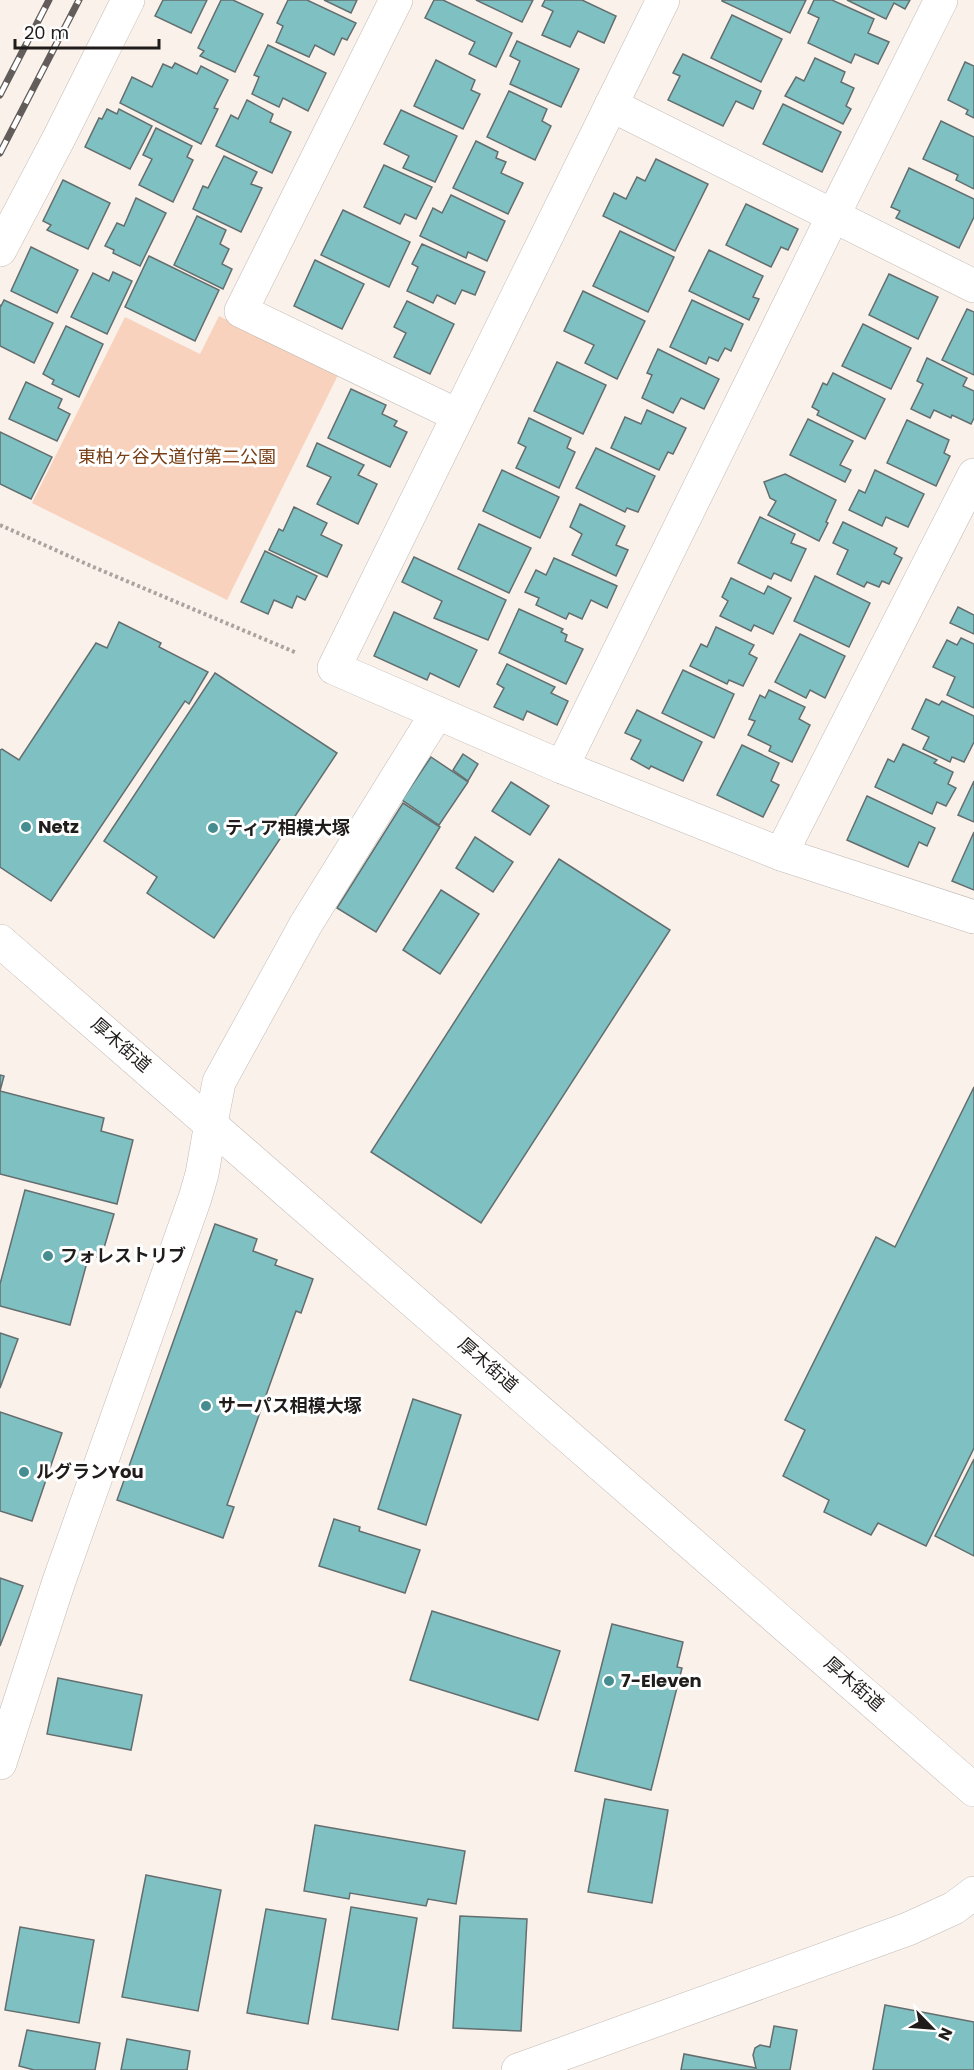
<svg xmlns="http://www.w3.org/2000/svg" width="974" height="2070" font-family="Poppins,'Noto Sans JP',sans-serif">
	<rect width="100%" height="100%" fill="#faf1eb"/>
	<path fill="#f8d2bc" d="M 219,316 L 338,375 L 227,600 L 32,503 L 125,317 L 200,354 Z"/>
	<g fill="#7fc0c3" stroke="#646e6e" stroke-width="1.5">
		<path d="M 163,0 L 207,0 L 191,33 L 155,16 Z"/>
		<path d="M 221,0 L 233,0 L 263,14 L 235,72 L 200,56 L 204,51 L 198,48 Z"/>
		<path d="M 288,0 L 307,0 L 356,23 L 347,40 L 342,38 L 334,55 L 315,45 L 309,57 L 276,42 L 283,26 L 277,23 Z"/>
		<path d="M 324,0 L 357,0 L 351,13 Z"/>
		<path d="M 434,0 L 443,0 L 512,33 L 496,67 L 469,54 L 475,42 L 425,18 Z"/>
		<path d="M 476,0 L 533,0 L 522,22 Z"/>
		<path d="M 545,0 L 582,0 L 616,16 L 604,43 L 578,31 L 570,47 L 542,35 L 553,11 L 542,6 Z"/>
		<path d="M 722,0 L 806,0 L 790,33 L 722,1 Z"/>
		<path d="M 814,0 L 832,0 L 874,19 L 868,33 L 889,42 L 878,64 L 855,54 L 851,63 L 808,43 L 819,18 L 808,13 Z"/>
		<path d="M 847,0 L 910,0 L 905,9 L 894,3 L 886,19 Z"/>
		<path d="M 732,15 L 782,39 L 761,82 L 711,58 Z"/>
		<path d="M 517,41 L 579,69 L 561,107 L 510,84 L 520,61 L 510,56 Z"/>
		<path d="M 268,45 L 326,73 L 308,111 L 283,98 L 279,107 L 252,94 L 259,77 L 254,75 Z"/>
		<path d="M 683,54 L 761,91 L 753,109 L 736,101 L 723,126 L 668,100 L 680,76 L 673,73 Z"/>
		<path d="M 815,58 L 845,72 L 841,82 L 854,88 L 846,106 L 851,109 L 843,124 L 785,96 L 796,77 L 804,81 Z"/>
		<path d="M 436,60 L 475,80 L 471,90 L 480,94 L 463,129 L 414,106 Z"/>
		<path d="M 965,62 L 974,66 L 974,118 L 966,114 L 968,110 L 948,100 Z"/>
		<path d="M 175,63 L 197,74 L 201,66 L 228,80 L 214,108 L 218,109 L 201,144 L 120,103 L 132,77 L 152,87 L 163,64 L 172,68 Z"/>
		<path d="M 509,91 L 547,109 L 542,121 L 551,126 L 535,160 L 487,137 Z"/>
		<path d="M 247,100 L 273,114 L 270,122 L 291,132 L 272,173 L 216,146 L 231,115 L 238,119 Z"/>
		<path d="M 783,104 L 841,132 L 822,172 L 763,144 Z"/>
		<path d="M 107,109 L 117,114 L 119,109 L 152,126 L 130,169 L 85,147 L 99,118 L 102,119 Z"/>
		<path d="M 401,110 L 457,136 L 435,182 L 403,168 L 409,156 L 384,144 Z"/>
		<path d="M 941,121 L 974,137 L 974,189 L 956,180 L 958,175 L 923,159 Z"/>
		<path d="M 156,128 L 192,146 L 187,157 L 193,160 L 173,202 L 139,185 L 152,159 L 143,155 Z"/>
		<path d="M 476,141 L 498,152 L 496,158 L 506,162 L 501,173 L 523,183 L 508,214 L 453,188 Z"/>
		<path d="M 224,156 L 257,172 L 251,184 L 262,188 L 241,232 L 193,209 L 203,186 L 208,188 Z"/>
		<path d="M 656,159 L 708,184 L 675,251 L 603,216 L 614,193 L 626,199 L 637,177 L 645,181 Z"/>
		<path d="M 384,165 L 432,187 L 416,219 L 405,214 L 400,224 L 364,207 Z"/>
		<path d="M 909,168 L 974,199 L 974,217 L 959,248 L 896,218 L 900,211 L 891,207 Z"/>
		<path d="M 63,180 L 110,203 L 88,249 L 47,230 L 51,225 L 43,221 Z"/>
		<path d="M 451,195 L 505,221 L 487,261 L 468,252 L 466,258 L 420,236 L 433,208 L 442,213 Z"/>
		<path d="M 136,198 L 166,213 L 140,266 L 113,253 L 114,250 L 105,246 L 117,223 L 124,226 Z"/>
		<path d="M 746,204 L 798,229 L 788,250 L 781,247 L 771,267 L 726,245 Z"/>
		<path d="M 343,210 L 410,242 L 389,287 L 321,255 Z"/>
		<path d="M 197,216 L 226,230 L 220,244 L 229,249 L 222,264 L 232,269 L 223,289 L 174,265 Z"/>
		<path d="M 620,231 L 674,257 L 648,312 L 593,286 Z"/>
		<path d="M 422,244 L 485,272 L 475,295 L 462,290 L 455,304 L 437,295 L 433,303 L 407,291 L 418,267 L 412,264 Z"/>
		<path d="M 31,247 L 78,270 L 57,313 L 11,291 Z"/>
		<path d="M 709,250 L 763,276 L 753,297 L 759,299 L 749,320 L 689,291 Z"/>
		<path d="M 149,256 L 219,290 L 195,341 L 125,307 Z"/>
		<path d="M 315,260 L 364,284 L 342,329 L 294,306 Z"/>
		<path d="M 113,272 L 132,281 L 107,334 L 71,317 L 93,273 L 109,281 Z"/>
		<path d="M 889,274 L 938,297 L 918,339 L 869,315 Z"/>
		<path d="M 583,291 L 645,321 L 617,379 L 585,363 L 594,345 L 564,331 Z"/>
		<path d="M 4,300 L 53,323 L 34,363 L 0,346 L 0,305 L 1,306 Z"/>
		<path d="M 692,300 L 743,324 L 731,351 L 725,348 L 718,361 L 709,357 L 706,364 L 670,347 Z"/>
		<path d="M 407,301 L 454,324 L 430,374 L 394,357 L 406,333 L 394,327 Z"/>
		<path d="M 967,309 L 974,312 L 974,375 L 942,360 Z"/>
		<path d="M 863,324 L 911,348 L 891,389 L 842,366 Z"/>
		<path d="M 66,326 L 103,344 L 79,397 L 52,384 L 54,380 L 43,374 Z"/>
		<path d="M 658,349 L 719,379 L 704,409 L 681,398 L 673,413 L 642,398 L 652,375 L 647,373 Z"/>
		<path d="M 927,358 L 967,378 L 963,386 L 974,391 L 974,418 L 971,424 L 952,415 L 951,418 L 934,410 L 930,418 L 911,409 L 923,384 L 917,381 Z"/>
		<path d="M 557,362 L 606,385 L 583,434 L 534,411 Z"/>
		<path d="M 833,373 L 885,399 L 865,439 L 817,415 L 819,411 L 812,407 L 823,383 L 827,385 Z"/>
		<path d="M 26,382 L 62,399 L 58,408 L 70,414 L 57,441 L 9,419 Z"/>
		<path d="M 351,389 L 386,405 L 382,414 L 397,421 L 394,426 L 407,432 L 390,467 L 328,438 Z"/>
		<path d="M 647,410 L 686,428 L 673,454 L 668,452 L 659,470 L 611,448 L 625,417 L 641,424 Z"/>
		<path d="M 529,418 L 571,438 L 567,448 L 575,452 L 559,488 L 516,468 L 526,447 L 518,443 Z"/>
		<path d="M 808,419 L 853,441 L 840,465 L 851,470 L 845,482 L 790,455 Z"/>
		<path d="M 907,420 L 949,440 L 944,453 L 950,456 L 936,486 L 887,463 Z"/>
		<path d="M 0,432 L 52,457 L 31,499 L 0,484 Z"/>
		<path d="M 317,443 L 364,465 L 358,475 L 377,484 L 358,524 L 317,504 L 331,477 L 307,466 Z"/>
		<path d="M 596,448 L 655,476 L 638,512 L 627,508 L 625,512 L 576,488 Z"/>
		<path d="M 502,470 L 559,497 L 540,538 L 483,511 Z"/>
		<path d="M 875,470 L 924,494 L 908,527 L 886,517 L 882,526 L 849,510 L 859,490 L 865,493 Z"/>
		<path d="M 785,474 L 836,500 L 826,522 L 828,523 L 819,541 L 768,515 L 776,501 L 770,498 L 764,482 Z"/>
		<path d="M 580,504 L 625,526 L 616,545 L 628,550 L 616,576 L 572,555 L 582,534 L 570,527 Z"/>
		<path d="M 294,507 L 327,523 L 321,535 L 342,545 L 327,577 L 269,550 L 279,529 L 283,531 Z"/>
		<path d="M 760,517 L 795,534 L 791,543 L 806,549 L 791,581 L 774,573 L 771,579 L 738,563 Z"/>
		<path d="M 843,522 L 897,548 L 894,554 L 902,558 L 889,584 L 882,581 L 879,587 L 867,582 L 864,587 L 837,574 L 848,550 L 833,543 Z"/>
		<path d="M 479,524 L 531,548 L 509,593 L 458,569 Z"/>
		<path d="M 265,551 L 317,576 L 305,600 L 297,596 L 292,608 L 274,600 L 268,614 L 241,602 Z"/>
		<path d="M 414,557 L 506,600 L 488,640 L 434,618 L 442,601 L 402,582 Z"/>
		<path d="M 554,558 L 617,586 L 607,608 L 591,600 L 582,619 L 569,613 L 566,619 L 536,605 L 539,598 L 525,592 L 536,570 L 546,575 Z"/>
		<path d="M 815,576 L 870,603 L 849,647 L 794,621 Z"/>
		<path d="M 731,578 L 764,594 L 768,586 L 791,598 L 773,634 L 754,625 L 751,631 L 720,616 L 728,601 L 722,597 Z"/>
		<path d="M 958,607 L 974,615 L 974,634 L 950,623 Z"/>
		<path d="M 519,609 L 563,629 L 561,632 L 567,635 L 565,641 L 583,649 L 566,684 L 499,653 Z"/>
		<path d="M 394,612 L 477,650 L 459,687 L 430,673 L 427,680 L 374,656 Z"/>
		<path d="M 119,622 L 161,643 L 159,647 L 208,672 L 189,704 L 185,701 L 51,901 L 0,867 L 0,750 L 2,749 L 19,760 L 96,643 L 107,648 Z"/>
		<path d="M 716,627 L 754,645 L 749,654 L 757,658 L 743,686 L 729,680 L 727,684 L 690,666 L 701,644 L 707,647 Z"/>
		<path d="M 800,634 L 845,656 L 825,698 L 810,690 L 806,698 L 775,682 Z"/>
		<path d="M 961,638 L 974,644 L 974,708 L 947,695 L 955,677 L 933,667 L 947,640 L 957,645 Z"/>
		<path d="M 507,664 L 555,687 L 551,693 L 568,701 L 557,725 L 527,711 L 523,720 L 494,707 L 504,688 L 497,684 Z"/>
		<path d="M 683,670 L 734,694 L 714,738 L 662,713 Z"/>
		<path d="M 215,673 L 337,753 L 214,938 L 147,893 L 157,877 L 104,841 Z"/>
		<path d="M 769,690 L 805,707 L 799,719 L 810,725 L 792,762 L 769,751 L 771,746 L 748,735 L 755,721 L 749,719 L 760,695 L 765,698 Z"/>
		<path d="M 926,699 L 939,705 L 942,701 L 974,716 L 974,742 L 964,762 L 952,757 L 950,762 L 923,749 L 929,737 L 912,729 Z"/>
		<path d="M 637,710 L 702,742 L 683,781 L 651,766 L 649,769 L 631,759 L 641,740 L 625,733 Z"/>
		<path d="M 903,744 L 937,760 L 934,763 L 953,772 L 948,784 L 956,788 L 946,806 L 937,802 L 932,814 L 875,787 L 888,759 L 894,762 Z"/>
		<path d="M 742,745 L 779,763 L 771,781 L 779,785 L 763,817 L 717,795 Z"/>
		<path d="M 463,754 L 478,764 L 468,781 L 453,770 Z"/>
		<path d="M 431,757 L 468,782 L 439,825 L 402,800 Z"/>
		<path d="M 974,781 L 974,822 L 958,815 Z"/>
		<path d="M 511,782 L 549,806 L 530,835 L 492,811 Z"/>
		<path d="M 867,796 L 935,828 L 927,846 L 919,842 L 908,867 L 847,840 Z"/>
		<path d="M 403,803 L 440,827 L 376,932 L 337,908 Z"/>
		<path d="M 974,832 L 974,890 L 952,881 Z"/>
		<path d="M 475,837 L 513,862 L 493,892 L 456,868 Z"/>
		<path d="M 559,859 L 670,930 L 481,1223 L 371,1152 Z"/>
		<path d="M 441,890 L 479,914 L 440,974 L 403,950 Z"/>
		<path d="M 0,1075 L 4,1076 L 0,1091 L 104,1118 L 101,1131 L 133,1140 L 117,1204 L 0,1174 Z"/>
		<path d="M 974,1087 L 974,1448 L 926,1546 L 878,1523 L 871,1535 L 824,1512 L 829,1500 L 783,1476 L 805,1430 L 785,1420 L 876,1237 L 895,1247 Z"/>
		<path d="M 25,1190 L 114,1214 L 101,1258 L 89,1255 L 70,1325 L 0,1306 L 0,1284 Z"/>
		<path d="M 215,1224 L 257,1239 L 253,1251 L 277,1260 L 275,1265 L 313,1279 L 301,1313 L 296,1311 L 227,1505 L 234,1507 L 223,1538 L 117,1500 Z"/>
		<path d="M 0,1333 L 18,1339 L 0,1388 Z"/>
		<path d="M 413,1399 L 461,1415 L 426,1525 L 378,1509 Z"/>
		<path d="M 0,1412 L 62,1433 L 32,1521 L 0,1511 Z"/>
		<path d="M 974,1459 L 974,1556 L 935,1536 Z"/>
		<path d="M 334,1519 L 360,1527 L 359,1531 L 420,1550 L 405,1593 L 319,1566 Z"/>
		<path d="M 0,1578 L 23,1586 L 0,1646 Z"/>
		<path d="M 432,1611 L 560,1651 L 538,1720 L 410,1680 Z"/>
		<path d="M 612,1624 L 683,1642 L 677,1667 L 682,1668 L 651,1790 L 575,1771 Z"/>
		<path d="M 58,1678 L 142,1695 L 131,1750 L 47,1734 Z"/>
		<path d="M 605,1799 L 668,1810 L 652,1903 L 588,1892 Z"/>
		<path d="M 315,1825 L 465,1851 L 456,1904 L 428,1899 L 426,1906 L 350,1893 L 349,1899 L 304,1891 Z"/>
		<path d="M 146,1875 L 221,1890 L 198,2011 L 122,1997 Z"/>
		<path d="M 351,1907 L 417,1918 L 398,2030 L 332,2019 Z"/>
		<path d="M 266,1909 L 326,1919 L 308,2024 L 247,2013 Z"/>
		<path d="M 460,1916 L 527,1919 L 521,2031 L 453,2028 Z"/>
		<path d="M 20,1927 L 94,1940 L 79,2023 L 5,2010 Z"/>
		<path d="M 885,2005 L 974,2022 L 974,2070 L 873,2070 Z"/>
		<path d="M 774,2026 L 797,2030 L 790,2070 L 681,2070 L 684,2054 L 756,2068 L 753,2055 L 755,2048 L 760,2045 L 770,2047 Z"/>
		<path d="M 27,2030 L 100,2043 L 95,2070 L 34,2070 L 19,2066 Z"/>
		<path d="M 127,2039 L 190,2051 L 187,2070 L 121,2070 Z"/>
	</g>
	<g fill="none" stroke-linecap="round" stroke-linejoin="round">
		<g stroke="#c3bab5" stroke-width="34">
			<g id="street">
				<path d="M 396,0 L 241,311 L 457,415"/>
				<path d="M 663,0 L 334,668 L 562,767 L 781,854 L 974,917"/>
				<path d="M 611,105 L 974,286"/>
				<path d="M 0,250 L 59,138 L 128,0"/>
				<path d="M 562,767 L 833,216 L 941,0"/>
				<path d="M 781,854 L 974,475"/>
				<path d="M 211,1123 L 219,1082 L 306,924 L 437,713"/>
			</g>
		</g>
		<g stroke="#c3bab5" stroke-width="34">
			<g id="secondary">
				<path d="M 0,941 L 974,1790"/>
				<path d="M 0,1763 L 58,1584 L 195,1198 L 202,1174 L 211,1123"/>
				<path d="M 518,2070 L 908,1929 L 954,1908 L 974,1893"/>
			</g>
		</g>
		<path stroke="#aba39f" stroke-width="4" stroke-dasharray="3 3" stroke-linecap="butt" d="M 0,525 L 91,566 L 297,653"/>
		<use href="#street" stroke="#fff" stroke-width="33"/>
		<use href="#secondary" stroke="#fff" stroke-width="33"/>
		<g stroke="#625d5a" stroke-width="7">
			<g id="rail">
				<path d="M 0,95 L 49,0"/>
				<path d="M 0,153 L 79,0"/>
			</g>
		</g>
		<use href="#rail" stroke="#fff" stroke-width="4.5" stroke-dasharray="14" stroke-linecap="butt"/>
	</g>
	<g fill="#458d90" stroke="#fff" stroke-width="2">
		<circle cx="26" cy="827" r="6"/>
		<circle cx="213" cy="828" r="6"/>
		<circle cx="48" cy="1256" r="6"/>
		<circle cx="206" cy="1406" r="6"/>
		<circle cx="24" cy="1472" r="6"/>
		<circle cx="609" cy="1681" r="6"/>
	</g>
	<g text-anchor="middle" stroke-width="6" stroke-linejoin="round" paint-order="stroke">
		<g font-size="18" fill="#783e15" stroke="#fff">
			<text x="177" y="463">東柏ヶ谷大道付第二公園</text>
		</g>
		<g font-size="18" font-weight="bold" fill="#201c1b" stroke="#fff" text-anchor="start">
			<text x="38" y="833">Netz</text>
			<text x="225" y="834">ティア相模大塚</text>
			<text x="60" y="1262">フォレストリブ</text>
			<text x="218" y="1412">サーパス相模大塚</text>
			<text x="36" y="1478">ルグランYou</text>
			<text x="621" y="1687">7-Eleven</text>
		</g>
		<g font-size="18" fill="#201c1b" stroke="#fff">
			<text transform="translate(121 1045) rotate(41)" y="6">厚木街道</text>
			<text transform="translate(488 1365) rotate(41)" y="6">厚木街道</text>
			<text transform="translate(854 1684) rotate(41)" y="6">厚木街道</text>
		</g>
	</g>
	<g transform="translate(932 2028) rotate(115)" stroke="#ffffff" stroke-width="4.5" paint-order="stroke">
	<path d="M0-4.5L10 22L0 15L-10 22Z" fill="#201c1b"/>
	<text y="-9" font-size="16" font-weight="bold" text-anchor="middle" fill="#201c1b">N</text>
	</g>
	<path d="M15 39v9h144v-9" fill="none" stroke="#201c1b" stroke-width="3"/>
	<text x="24" y="39" font-size="18" fill="#201c1b" stroke="#ffffff" stroke-width="4.5" paint-order="stroke">20 m</text>
</svg>
